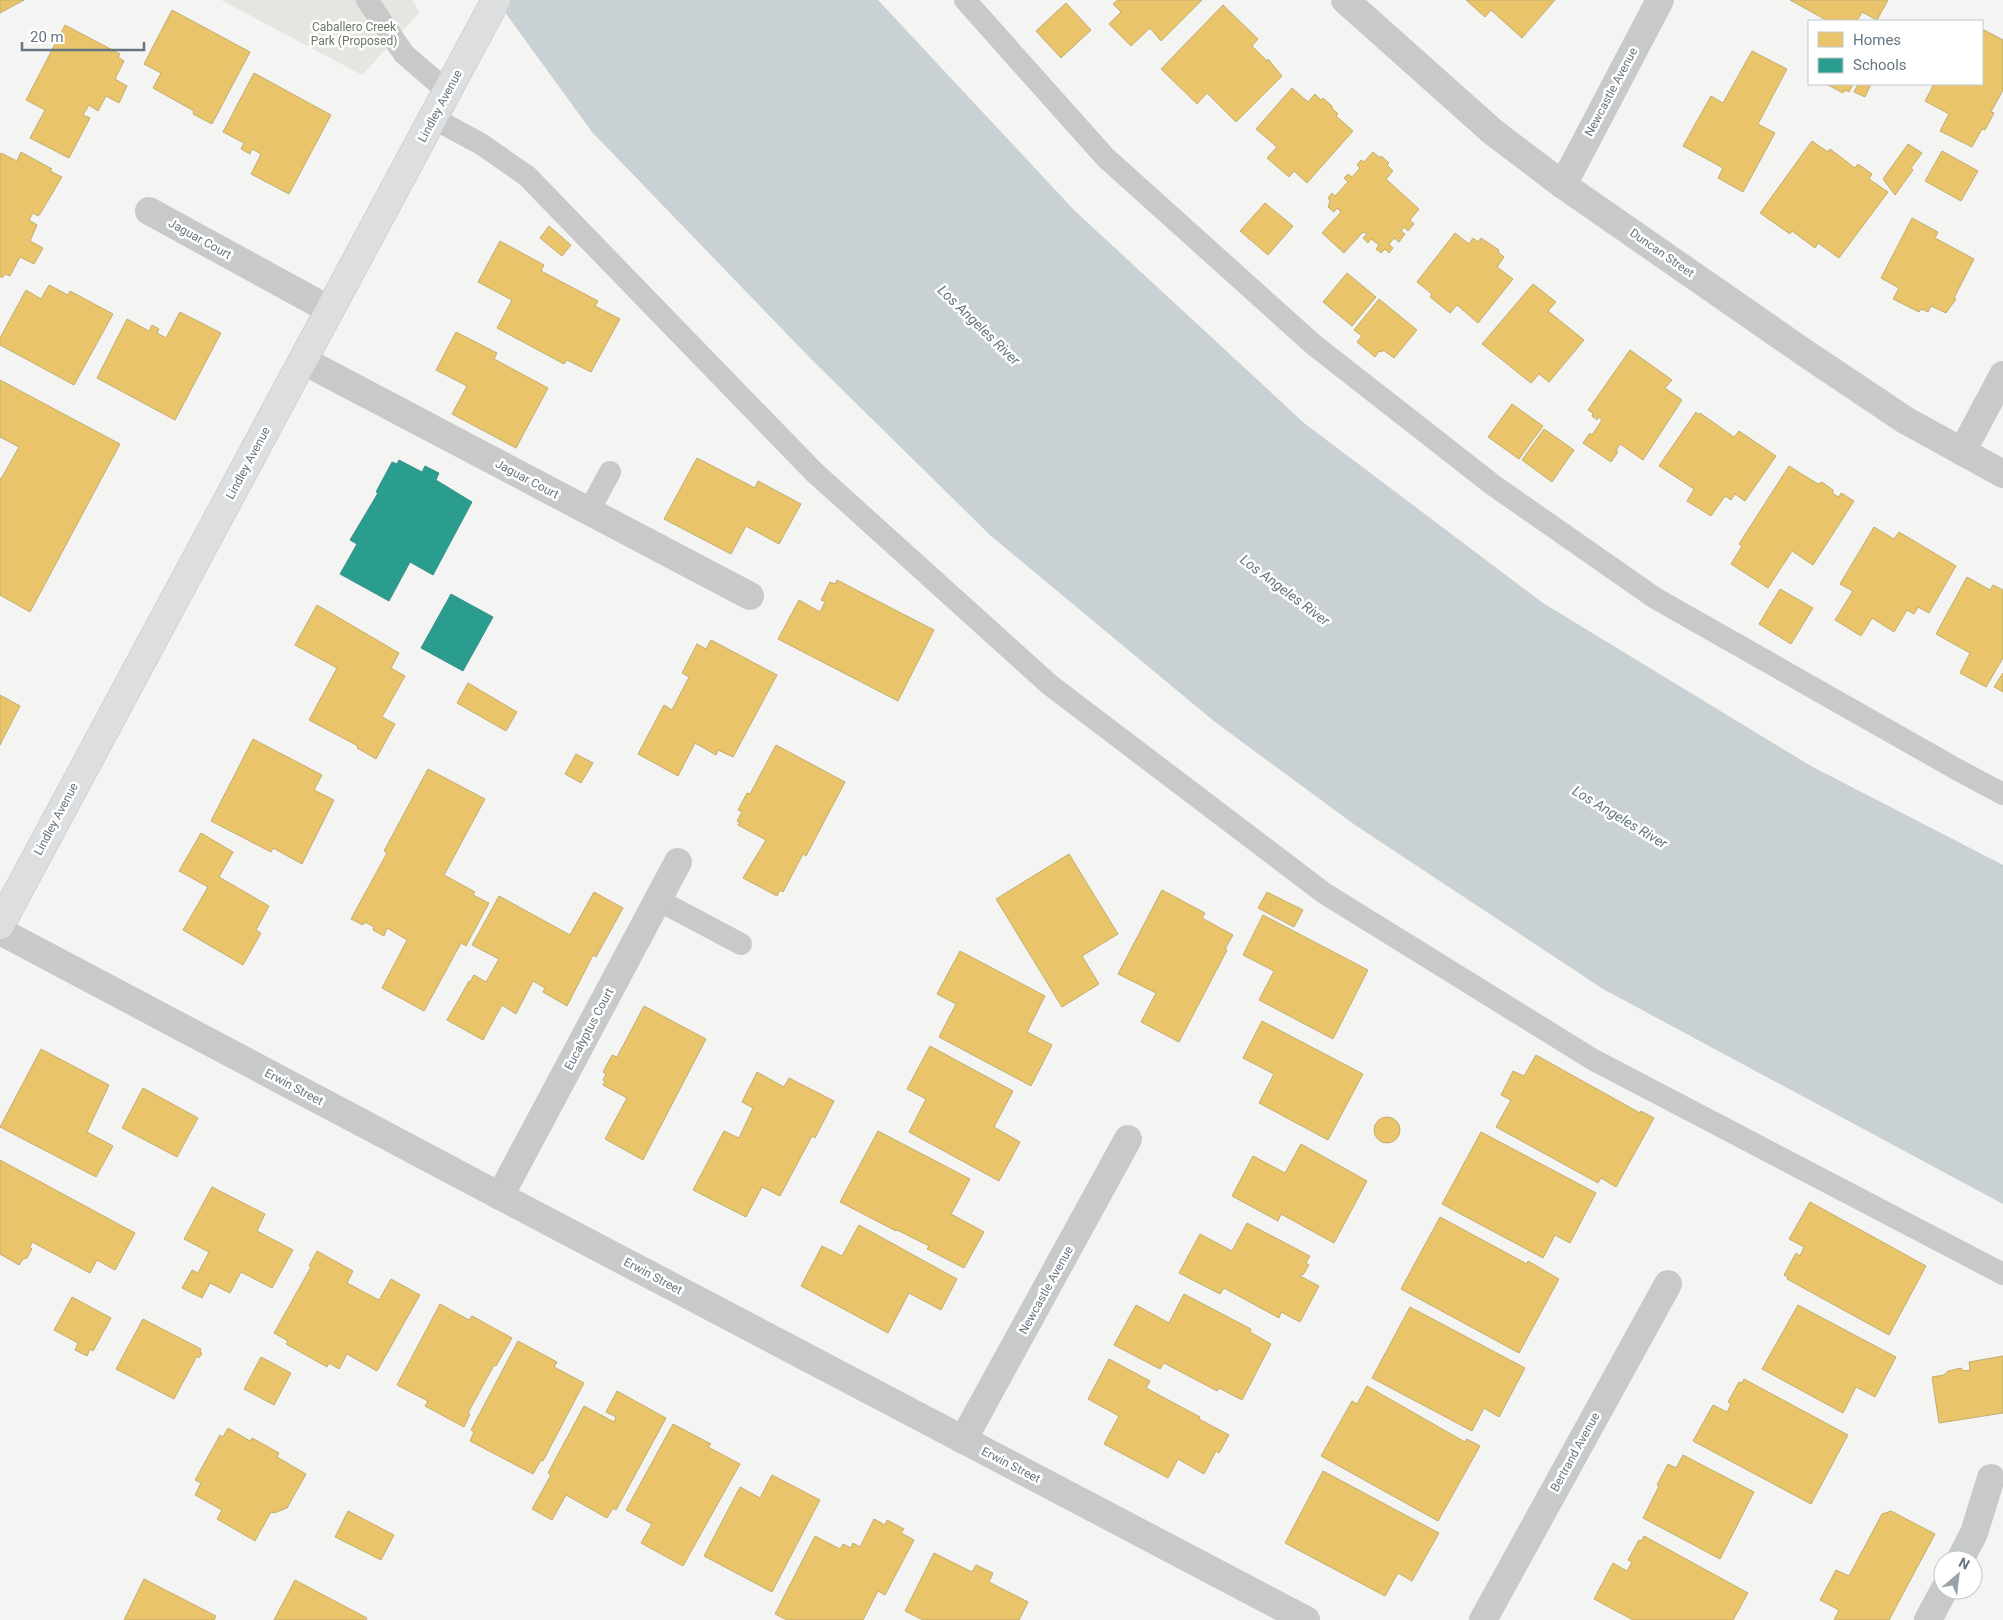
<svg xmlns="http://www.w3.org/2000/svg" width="2003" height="1620" font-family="Roboto,sans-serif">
	<rect width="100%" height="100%" fill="#f4f4f3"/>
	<path fill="#e4e6e1" d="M 221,0 L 412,0 L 420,12 L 362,75 Z"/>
	<path fill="#c9d1d4" d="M 496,0 L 878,0 L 1074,210 L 1304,423 L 1543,603 L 1811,766 L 2003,865 L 2003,1204 L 1603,989 L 1355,825 L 1215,722 L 991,536 L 812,360 L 592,132 Z"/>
	<g fill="#e9c46a" stroke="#c2ad71">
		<path d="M 0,0 L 24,0 L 0,13 Z"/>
		<path d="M 1118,0 L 1202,0 L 1161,41 L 1150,28 L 1131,46 L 1109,24 L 1121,12 L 1113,4 Z"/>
		<path d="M 1466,0 L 1555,0 L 1522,38 L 1491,10 L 1485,17 Z"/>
		<path d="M 1790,0 L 1888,0 L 1877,20 L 1862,12 L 1857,21 L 1828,21 Z"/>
		<path d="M 1066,3 L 1091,30 L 1061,58 L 1036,31 Z"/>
		<path d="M 1223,5 L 1258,39 L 1252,46 L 1267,61 L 1268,59 L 1282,76 L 1236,122 L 1207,93 L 1197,104 L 1161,69 Z"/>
		<path d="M 172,10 L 250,52 L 212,124 L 193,114 L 194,111 L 153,88 L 161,73 L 144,64 Z"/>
		<path d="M 65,25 L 120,54 L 118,57 L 124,61 L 115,79 L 127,86 L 119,103 L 106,96 L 98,111 L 89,105 L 83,115 L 90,118 L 69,158 L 30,138 L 45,110 L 26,100 Z"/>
		<path d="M 1984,30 L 2003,40 L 2003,90 L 1991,112 L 1994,113 L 1985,130 L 1982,129 L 1972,147 L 1940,131 L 1949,114 L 1925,101 L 1934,84 L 1982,84 L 1982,35 Z"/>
		<path d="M 1752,51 L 1787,69 L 1758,124 L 1775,133 L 1743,192 L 1718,178 L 1723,168 L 1683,146 L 1711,96 L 1723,103 Z"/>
		<path d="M 254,73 L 331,115 L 289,194 L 251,174 L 261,154 L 252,149 L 250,154 L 241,149 L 244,143 L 223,132 Z"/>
		<path d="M 1826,84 L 1853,84 L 1849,92 L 1845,90 L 1843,93 Z"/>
		<path d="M 1858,84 L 1871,84 L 1865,97 L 1854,92 Z"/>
		<path d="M 1292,88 L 1308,102 L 1315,94 L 1321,100 L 1323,98 L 1332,106 L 1332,108 L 1338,114 L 1336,116 L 1353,131 L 1307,183 L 1294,171 L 1289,177 L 1267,158 L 1277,147 L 1256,129 Z"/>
		<path d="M 1812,141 L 1828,152 L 1830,149 L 1855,168 L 1858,164 L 1872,174 L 1869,179 L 1888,192 L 1839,258 L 1818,243 L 1815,248 L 1792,231 L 1790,234 L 1760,213 Z"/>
		<path d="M 1908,144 L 1922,153 L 1911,168 L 1913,170 L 1895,195 L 1883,179 Z"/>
		<path d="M 1942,151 L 1978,171 L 1961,201 L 1925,181 Z"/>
		<path d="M 21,152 L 52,169 L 50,171 L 62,177 L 40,214 L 38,216 L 33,213 L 29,220 L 37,225 L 30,241 L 43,248 L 34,264 L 20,257 L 10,276 L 5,274 L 3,277 L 0,277 L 0,155 L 1,153 L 17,161 Z"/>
		<path d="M 1373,152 L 1380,158 L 1381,156 L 1389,163 L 1387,165 L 1393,171 L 1386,179 L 1419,209 L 1410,220 L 1414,224 L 1408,231 L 1404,227 L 1401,231 L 1405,234 L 1399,242 L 1394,238 L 1389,244 L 1393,248 L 1389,253 L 1385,249 L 1381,253 L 1376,249 L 1379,245 L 1371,239 L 1368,243 L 1363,238 L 1367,234 L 1363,232 L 1344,253 L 1322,233 L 1341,212 L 1337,208 L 1334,212 L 1328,207 L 1330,201 L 1328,198 L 1332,193 L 1335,196 L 1348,182 L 1344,178 L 1348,174 L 1352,177 L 1360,168 L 1357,165 L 1361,160 L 1364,162 Z"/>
		<path d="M 1265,203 L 1293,226 L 1268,255 L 1240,231 Z"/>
		<path d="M 1912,218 L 1938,232 L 1935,238 L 1974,259 L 1954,298 L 1956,299 L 1946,313 L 1931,306 L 1928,312 L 1921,309 L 1919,312 L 1893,299 L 1899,288 L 1881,278 Z"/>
		<path d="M 549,226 L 571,245 L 562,256 L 540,238 Z"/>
		<path d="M 1455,233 L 1469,244 L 1473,238 L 1478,242 L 1481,238 L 1499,250 L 1498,252 L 1504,257 L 1497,267 L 1513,279 L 1478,323 L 1457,305 L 1450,313 L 1430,297 L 1432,294 L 1417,282 Z"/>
		<path d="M 500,241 L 544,265 L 541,271 L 598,301 L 595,306 L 620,319 L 591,372 L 567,360 L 564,364 L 497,328 L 512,300 L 478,282 Z"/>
		<path d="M 1347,273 L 1376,297 L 1352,326 L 1323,302 Z"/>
		<path d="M 1533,284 L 1556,302 L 1548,311 L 1584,340 L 1549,382 L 1539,374 L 1531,383 L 1482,344 Z"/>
		<path d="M 49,285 L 68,295 L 70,291 L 113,314 L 74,385 L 0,345 L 0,338 L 26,290 L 41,299 Z"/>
		<path d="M 1379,299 L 1417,330 L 1394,358 L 1383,350 L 1382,352 L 1379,351 L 1375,357 L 1357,342 L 1362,336 L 1354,330 Z"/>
		<path d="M 180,312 L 221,333 L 175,420 L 97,378 L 127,319 L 149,331 L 152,325 L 159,329 L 157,333 L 166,338 Z"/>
		<path d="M 456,332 L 497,353 L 494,359 L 548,388 L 516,448 L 452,414 L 467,386 L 436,370 Z"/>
		<path d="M 1630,350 L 1672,380 L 1665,388 L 1682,400 L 1643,460 L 1620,444 L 1616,451 L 1618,452 L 1611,462 L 1583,443 L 1590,433 L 1592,435 L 1602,420 L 1598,417 L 1597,420 L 1592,416 L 1593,413 L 1588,410 Z"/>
		<path d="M 0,380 L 120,444 L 30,612 L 0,595 L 0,478 L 1,479 L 19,447 L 0,437 Z"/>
		<path d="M 1512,404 L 1543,426 L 1519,459 L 1488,437 Z"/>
		<path d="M 1696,412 L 1699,415 L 1700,413 L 1734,437 L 1739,431 L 1776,456 L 1745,501 L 1735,494 L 1731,500 L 1725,496 L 1711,516 L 1687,501 L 1694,489 L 1659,466 Z"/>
		<path d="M 1544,429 L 1574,450 L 1552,482 L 1522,460 Z"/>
		<path d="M 697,458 L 755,488 L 758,481 L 801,504 L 779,544 L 746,526 L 731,554 L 664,519 Z"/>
		<path d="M 1789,466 L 1818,484 L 1822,482 L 1833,490 L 1833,494 L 1839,497 L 1841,493 L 1854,501 L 1813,565 L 1792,551 L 1768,588 L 1731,564 L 1742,546 L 1739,544 Z"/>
		<path d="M 1874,527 L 1894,539 L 1899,532 L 1956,566 L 1929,613 L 1918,607 L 1914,614 L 1907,610 L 1894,632 L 1872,618 L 1861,636 L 1835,620 L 1853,591 L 1840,584 Z"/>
		<path d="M 1967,577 L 1990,590 L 1993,585 L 2003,590 L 2003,658 L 1986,687 L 1960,673 L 1970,653 L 1936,634 Z"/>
		<path d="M 837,580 L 934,630 L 898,701 L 778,639 L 799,600 L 820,612 L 825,602 L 821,600 L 830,582 L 835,584 Z"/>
		<path d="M 1780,589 L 1813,608 L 1791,644 L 1759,624 Z"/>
		<path d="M 317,605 L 399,653 L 391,668 L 405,676 L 382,717 L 395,724 L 376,759 L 357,748 L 358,746 L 309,720 L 337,668 L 295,645 Z"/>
		<path d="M 711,640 L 777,675 L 733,757 L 718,750 L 716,755 L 695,743 L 678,776 L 638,754 L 664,705 L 672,710 L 689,677 L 682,673 L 697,644 L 706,649 Z"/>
		<path d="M 2003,673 L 2003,692 L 1994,687 Z"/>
		<path d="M 468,683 L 517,712 L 506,731 L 457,703 Z"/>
		<path d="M 0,695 L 20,706 L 0,745 Z"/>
		<path d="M 253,739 L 322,775 L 314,790 L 334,800 L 302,864 L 273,848 L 271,852 L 211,821 Z"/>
		<path d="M 776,745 L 845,782 L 806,856 L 803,854 L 783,892 L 780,890 L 777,896 L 743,878 L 766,840 L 738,825 L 740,822 L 737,821 L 742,812 L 738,810 L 747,793 L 750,794 Z"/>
		<path d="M 576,754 L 593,763 L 581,783 L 565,774 Z"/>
		<path d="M 428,769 L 485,799 L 444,875 L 475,892 L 473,895 L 489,903 L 466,946 L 461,943 L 424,1011 L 382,988 L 407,940 L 387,928 L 384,936 L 373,930 L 374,927 L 365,922 L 363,925 L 351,919 L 387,853 L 384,851 Z"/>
		<path d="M 201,833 L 233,852 L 219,877 L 269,906 L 256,930 L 261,933 L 243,965 L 183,930 L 208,887 L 179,871 Z"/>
		<path d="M 1069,854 L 1118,934 L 1082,956 L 1099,984 L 1062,1007 L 996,899 Z"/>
		<path d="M 1162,890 L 1205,913 L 1202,918 L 1233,935 L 1225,949 L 1227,950 L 1179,1042 L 1141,1022 L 1156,993 L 1118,974 Z"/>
		<path d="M 594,892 L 623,908 L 596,957 L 593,955 L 567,1006 L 543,992 L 545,988 L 533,981 L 516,1014 L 502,1005 L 483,1040 L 447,1020 L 469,981 L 470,982 L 474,975 L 486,982 L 499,959 L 472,945 L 499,896 L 570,935 Z"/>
		<path d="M 1267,892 L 1303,910 L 1294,927 L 1258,908 Z"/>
		<path d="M 1263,915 L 1368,970 L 1333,1039 L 1259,1000 L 1274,971 L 1243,955 Z"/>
		<path d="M 960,951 L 1045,996 L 1027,1032 L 1052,1045 L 1031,1086 L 939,1037 L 956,1004 L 937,994 Z"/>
		<path d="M 644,1006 L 706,1039 L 643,1160 L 605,1139 L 627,1098 L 603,1085 L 605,1081 L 603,1080 L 606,1074 L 603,1072 L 612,1055 L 617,1057 Z"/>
		<path d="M 1262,1021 L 1363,1074 L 1328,1140 L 1259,1103 L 1274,1074 L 1243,1058 Z"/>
		<path d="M 930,1046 L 1013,1091 L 994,1127 L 1020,1142 L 999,1181 L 909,1132 L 926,1099 L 907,1089 Z"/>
		<path d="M 41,1049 L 109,1085 L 87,1132 L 113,1146 L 96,1177 L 0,1127 Z"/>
		<path d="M 1536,1055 L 1640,1113 L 1641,1111 L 1654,1118 L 1616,1187 L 1601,1178 L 1598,1183 L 1496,1127 L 1511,1100 L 1501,1095 L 1513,1071 L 1524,1076 Z"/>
		<path d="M 757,1072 L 784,1087 L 789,1078 L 834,1101 L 815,1138 L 812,1136 L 780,1196 L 762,1187 L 746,1217 L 693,1190 L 724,1131 L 739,1138 L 753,1108 L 742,1102 Z"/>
		<path d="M 143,1088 L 198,1118 L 177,1157 L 122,1128 Z"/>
		<circle cx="1387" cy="1130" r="13"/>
		<path d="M 878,1131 L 970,1179 L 951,1214 L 984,1232 L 964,1268 L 927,1249 L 929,1246 L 897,1230 L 896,1231 L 840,1202 Z"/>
		<path d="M 1481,1132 L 1596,1193 L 1570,1243 L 1555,1235 L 1543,1258 L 1442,1204 Z"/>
		<path d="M 1301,1144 L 1367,1181 L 1334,1243 L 1281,1214 L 1278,1221 L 1232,1196 L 1253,1156 L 1285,1173 Z"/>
		<path d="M 0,1160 L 135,1233 L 115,1270 L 97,1260 L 90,1273 L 32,1242 L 30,1247 L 32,1249 L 27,1258 L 23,1259 L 19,1265 L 0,1254 Z"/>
		<path d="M 212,1187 L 265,1214 L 257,1231 L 293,1250 L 272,1288 L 241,1272 L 230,1293 L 210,1283 L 202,1298 L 182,1288 L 192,1270 L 198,1273 L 209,1252 L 184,1239 Z"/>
		<path d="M 1810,1202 L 1926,1266 L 1889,1335 L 1787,1279 L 1788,1277 L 1784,1275 L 1796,1253 L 1800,1256 L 1804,1247 L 1789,1239 Z"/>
		<path d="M 1440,1217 L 1527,1264 L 1528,1261 L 1559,1279 L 1519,1353 L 1401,1289 Z"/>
		<path d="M 1247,1223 L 1310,1256 L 1306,1263 L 1309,1265 L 1303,1275 L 1301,1274 L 1300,1276 L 1319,1286 L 1300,1322 L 1281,1312 L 1279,1318 L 1224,1288 L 1220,1294 L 1179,1273 L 1200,1234 L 1232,1251 Z"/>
		<path d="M 859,1225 L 957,1279 L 941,1310 L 909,1293 L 888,1333 L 801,1286 L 822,1246 L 842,1256 Z"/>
		<path d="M 317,1251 L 353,1271 L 347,1283 L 379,1300 L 391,1279 L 420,1295 L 377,1371 L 347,1354 L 339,1369 L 329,1363 L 327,1367 L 286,1344 L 288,1341 L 274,1333 L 311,1267 L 309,1266 Z"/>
		<path d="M 1184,1294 L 1251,1329 L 1250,1332 L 1271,1344 L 1242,1400 L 1219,1388 L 1217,1391 L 1164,1363 L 1160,1369 L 1114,1345 L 1136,1305 L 1169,1323 Z"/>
		<path d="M 72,1297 L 111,1318 L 93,1351 L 90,1349 L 87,1356 L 75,1350 L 78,1343 L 54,1330 Z"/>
		<path d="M 440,1304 L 469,1320 L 472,1316 L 512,1338 L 496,1366 L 494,1365 L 468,1413 L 470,1414 L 464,1427 L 425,1406 L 428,1401 L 397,1385 Z"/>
		<path d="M 1798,1305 L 1896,1357 L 1875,1397 L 1856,1387 L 1843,1413 L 1762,1369 Z"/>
		<path d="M 1410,1307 L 1525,1368 L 1499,1417 L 1484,1408 L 1472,1431 L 1372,1378 Z"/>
		<path d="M 143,1319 L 201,1349 L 200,1352 L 202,1353 L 199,1358 L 197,1356 L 174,1399 L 116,1369 Z"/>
		<path d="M 518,1341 L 557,1362 L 554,1367 L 584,1383 L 543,1461 L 541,1460 L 533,1474 L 470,1441 L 474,1432 L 471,1430 Z"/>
		<path d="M 2003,1356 L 2003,1413 L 1939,1423 L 1932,1377 L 1944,1375 L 1948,1371 L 1961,1368 L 1964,1371 L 1970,1370 L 1969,1362 Z"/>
		<path d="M 261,1357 L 291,1373 L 274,1405 L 244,1389 Z"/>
		<path d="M 1109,1359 L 1150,1381 L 1146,1388 L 1200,1417 L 1199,1419 L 1229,1435 L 1219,1453 L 1216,1451 L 1204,1474 L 1178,1459 L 1168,1478 L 1104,1444 L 1119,1416 L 1088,1399 Z"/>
		<path d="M 1744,1379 L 1848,1435 L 1811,1504 L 1693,1441 L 1713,1405 L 1727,1412 L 1731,1404 L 1728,1402 L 1739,1382 L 1742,1383 Z"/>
		<path d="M 1367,1386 L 1465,1442 L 1467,1439 L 1480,1446 L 1438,1521 L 1321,1456 L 1352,1401 L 1357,1404 Z"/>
		<path d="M 617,1391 L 666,1418 L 616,1510 L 613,1508 L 607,1518 L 566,1495 L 552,1520 L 532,1509 L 551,1475 L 548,1473 L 584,1406 L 614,1422 L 616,1417 L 606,1412 Z"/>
		<path d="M 673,1424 L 711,1444 L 708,1447 L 740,1464 L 683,1566 L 641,1543 L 652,1524 L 626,1510 Z"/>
		<path d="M 228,1428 L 250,1441 L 252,1438 L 279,1453 L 277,1457 L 306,1474 L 287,1508 L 274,1513 L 271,1512 L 255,1541 L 217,1519 L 222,1510 L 195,1495 L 201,1483 L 195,1480 L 220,1435 L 223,1437 Z"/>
		<path d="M 1683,1455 L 1754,1492 L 1720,1559 L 1643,1518 L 1659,1486 L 1657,1485 L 1668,1464 L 1676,1468 Z"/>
		<path d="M 1323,1471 L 1439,1533 L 1412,1581 L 1398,1573 L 1385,1596 L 1285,1543 Z"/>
		<path d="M 772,1475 L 820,1500 L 772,1592 L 704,1556 L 740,1487 L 760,1498 Z"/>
		<path d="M 348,1511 L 394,1535 L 381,1560 L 335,1537 Z"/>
		<path d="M 1891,1511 L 1935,1534 L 1889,1620 L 1834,1620 L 1839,1610 L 1820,1600 L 1836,1570 L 1849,1576 L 1882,1514 Z"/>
		<path d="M 874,1519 L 885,1525 L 887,1520 L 904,1529 L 901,1533 L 914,1540 L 885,1595 L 878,1591 L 863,1620 L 787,1620 L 775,1614 L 815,1536 L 840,1549 L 843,1544 L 851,1548 L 853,1543 L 860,1547 Z"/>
		<path d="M 1644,1536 L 1748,1593 L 1733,1620 L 1633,1620 L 1594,1599 L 1613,1563 L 1627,1571 L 1632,1562 L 1628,1560 L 1639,1540 L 1641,1541 Z"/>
		<path d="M 934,1553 L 972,1572 L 976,1565 L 993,1573 L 989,1582 L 1028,1602 L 1019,1620 L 923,1620 L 905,1611 Z"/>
		<path d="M 144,1579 L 216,1616 L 214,1620 L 124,1620 Z"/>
		<path d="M 295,1580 L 367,1618 L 366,1620 L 274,1620 Z"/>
	</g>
	<g fill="#2a9d8f" stroke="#3c918a">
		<path d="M 399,460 L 422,472 L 425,466 L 439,473 L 436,480 L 472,502 L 433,575 L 410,562 L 389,601 L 340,574 L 357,544 L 350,540 L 378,493 L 376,492 L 392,462 L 397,464 Z"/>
		<path d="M 451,594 L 493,617 L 463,671 L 421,648 Z"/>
	</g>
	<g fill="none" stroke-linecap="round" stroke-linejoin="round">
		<g stroke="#d1d1d1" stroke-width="30">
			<path id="secondary" d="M 0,925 L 496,0"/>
		</g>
		<g stroke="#c8caca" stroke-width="22">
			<path d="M 367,0 L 404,54 L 447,91"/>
			<path d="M 965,0 L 1106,158 L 1314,345 L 1493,485 L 1655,598 L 1958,770 L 2003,794"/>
			<path d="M 433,118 L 481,144 L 527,176 L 814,472 L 1050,685 L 1324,893 L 1592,1059 L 2003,1274"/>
			<path d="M 589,511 L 610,472"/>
			<path d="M 658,900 L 741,944"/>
		</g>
		<g stroke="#c8caca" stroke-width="28">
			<path d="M 1345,0 L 1493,132 L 1563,185 L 1805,353 L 1905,420 L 2003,474"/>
			<path d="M 1563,185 L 1660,0"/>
			<path d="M 149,211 L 330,310"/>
			<path d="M 304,361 L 750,596"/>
			<path d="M 1962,452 L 2003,375"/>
			<path d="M 500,1196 L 678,862"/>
			<path d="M 963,1440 L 1128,1139"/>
			<path d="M 1960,1560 L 1974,1533 L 1991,1478"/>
			<path d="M 1483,1620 L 1668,1284"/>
			<path d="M 1928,1620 L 1944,1590"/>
		</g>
		<path stroke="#c8caca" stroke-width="28" d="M 0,931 L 500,1196 L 1306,1620"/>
		<use href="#secondary" stroke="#dddedf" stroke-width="28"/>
	</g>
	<g text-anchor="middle" stroke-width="5" stroke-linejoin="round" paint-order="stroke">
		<g font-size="12" fill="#697865" stroke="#fff">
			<text x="354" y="31">Caballero Creek<tspan x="354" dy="14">Park (Proposed)</tspan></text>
		</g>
		<g font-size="12" fill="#667680" stroke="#fff">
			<text transform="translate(1611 92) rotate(-62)" y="4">Newcastle Avenue</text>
			<text transform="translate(440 106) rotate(-62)" y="4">Lindley Avenue</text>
			<text transform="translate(200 239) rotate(29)" y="4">Jaguar Court</text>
			<text transform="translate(1662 253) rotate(35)" y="4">Duncan Street</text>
			<text transform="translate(248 463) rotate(-62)" y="4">Lindley Avenue</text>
			<text transform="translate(527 479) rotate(28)" y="4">Jaguar Court</text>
			<text transform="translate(56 819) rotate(-62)" y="4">Lindley Avenue</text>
			<text transform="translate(589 1029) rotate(-62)" y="4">Eucalyptus Court</text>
			<text transform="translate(294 1087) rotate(28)" y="4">Erwin Street</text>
			<text transform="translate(653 1276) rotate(28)" y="4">Erwin Street</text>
			<text transform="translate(1046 1290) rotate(-61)" y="4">Newcastle Avenue</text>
			<text transform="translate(1575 1452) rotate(-61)" y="4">Bertrand Avenue</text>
			<text transform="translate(1011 1465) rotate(27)" y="4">Erwin Street</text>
		</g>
		<g font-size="14" font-style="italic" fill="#62777d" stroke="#fff">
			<text transform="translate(979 325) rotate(44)" y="5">Los Angeles River</text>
			<text transform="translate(1285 590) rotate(37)" y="5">Los Angeles River</text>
			<text transform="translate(1620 817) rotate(31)" y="5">Los Angeles River</text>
		</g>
	</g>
	<rect x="1808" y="20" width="175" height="65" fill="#ffffff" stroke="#c2c8cc"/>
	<rect x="1818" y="32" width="25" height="15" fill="#e9c46a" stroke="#c2c8cc"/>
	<text x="1853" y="45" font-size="15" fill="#667680">Homes</text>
	<rect x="1818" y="58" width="25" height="15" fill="#2a9d8f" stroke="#c2c8cc"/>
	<text x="1853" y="70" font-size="15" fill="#667680">Schools</text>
	<g transform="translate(1958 1575) rotate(28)"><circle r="24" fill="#ffffff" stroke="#c2c8cc"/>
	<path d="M0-4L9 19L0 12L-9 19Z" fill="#98a2a8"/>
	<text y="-8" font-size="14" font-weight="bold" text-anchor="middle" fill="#667680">N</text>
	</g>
	<path d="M22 42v8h122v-8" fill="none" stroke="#667680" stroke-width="2.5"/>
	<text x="30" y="42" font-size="15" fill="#667680" stroke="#ffffff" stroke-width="4" paint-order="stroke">20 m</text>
</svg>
